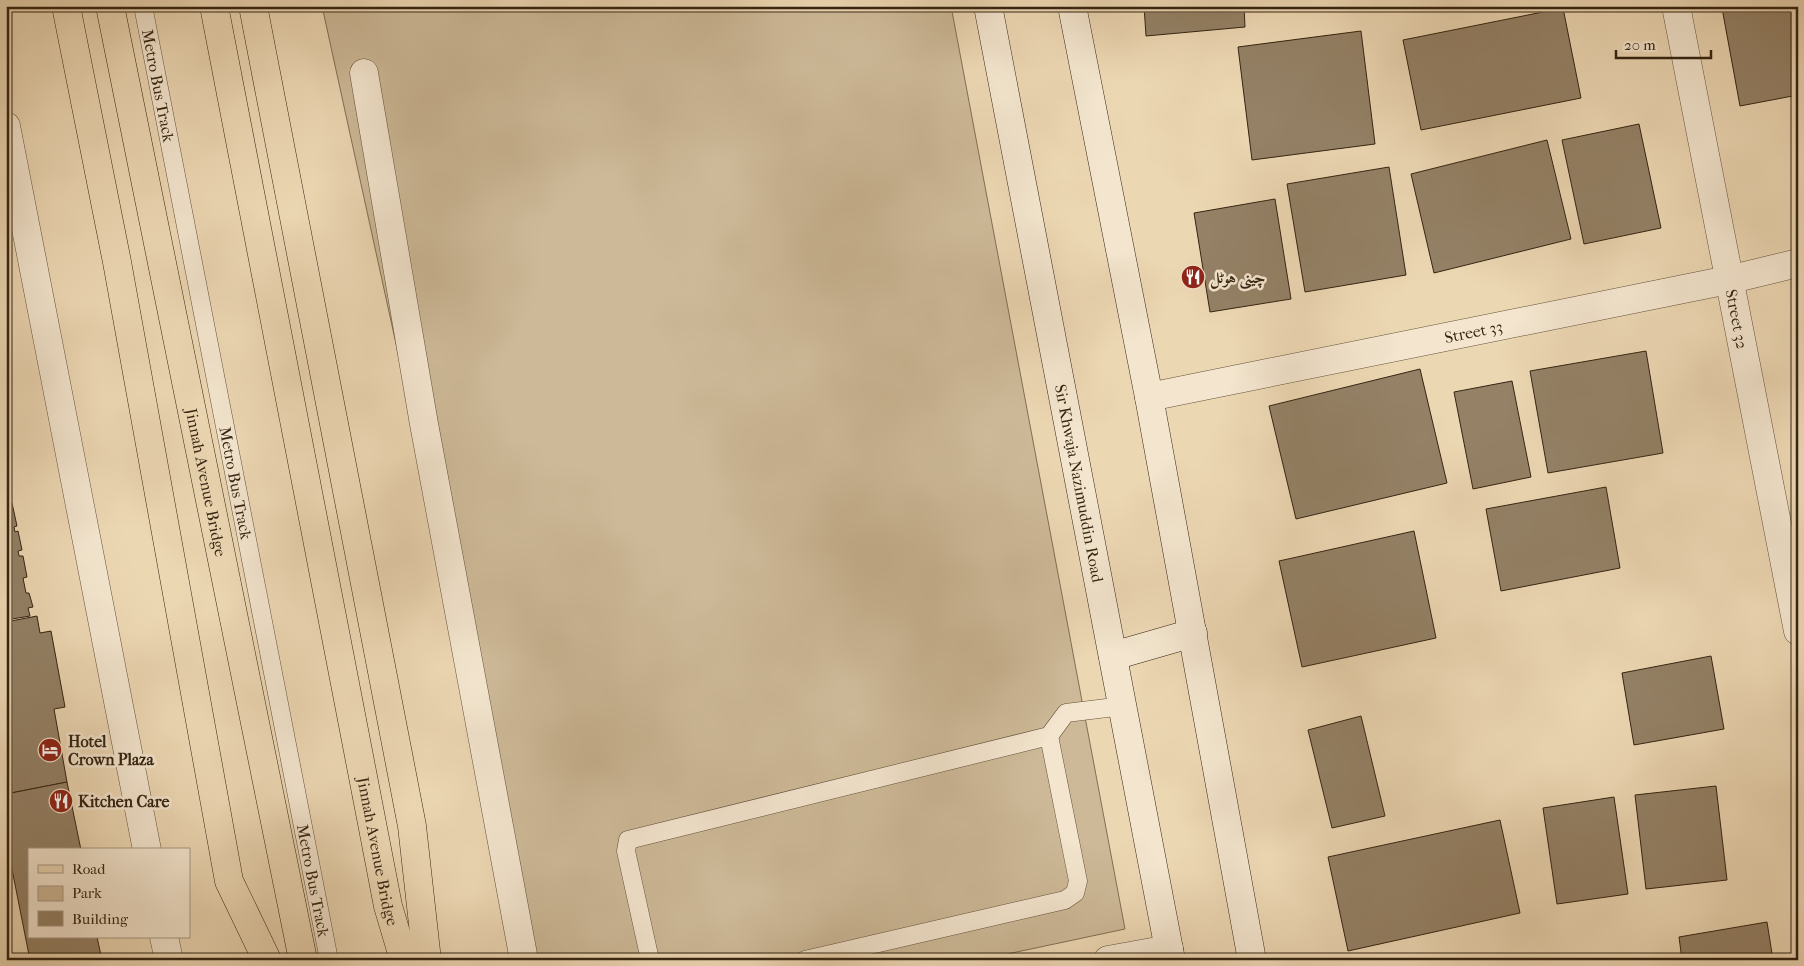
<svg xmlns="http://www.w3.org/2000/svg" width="1804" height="966" font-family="'IM FELL French Canon',Amiri,serif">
	<rect width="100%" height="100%" fill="#ecd7b3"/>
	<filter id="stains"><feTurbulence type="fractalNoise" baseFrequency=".004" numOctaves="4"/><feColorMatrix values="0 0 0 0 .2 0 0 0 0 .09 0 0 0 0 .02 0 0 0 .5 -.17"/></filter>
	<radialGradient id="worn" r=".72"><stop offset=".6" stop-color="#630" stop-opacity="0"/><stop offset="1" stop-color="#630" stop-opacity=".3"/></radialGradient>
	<path fill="#cdb998" stroke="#816e55" d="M 322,6 L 951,6 L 1125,929 L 979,960 L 531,960 Z"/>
	<g fill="#948166" stroke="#352412">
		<path d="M 1144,6 L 1244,6 L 1245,27 L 1146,36 Z"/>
		<path d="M 1730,6 L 1798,6 L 1798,95 L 1740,106 L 1722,8 Z"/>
		<path d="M 1563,8 L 1581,98 L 1421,130 L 1403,40 Z"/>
		<path d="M 1361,31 L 1375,144 L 1252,160 L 1238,47 Z"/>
		<path d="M 1639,124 L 1661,228 L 1584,244 L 1562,140 Z"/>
		<path d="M 1547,140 L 1571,239 L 1434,273 L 1411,174 Z"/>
		<path d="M 1389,167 L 1406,275 L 1305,292 L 1287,184 Z"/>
		<path d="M 1275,199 L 1291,299 L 1210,312 L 1194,213 Z"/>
		<path d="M 1646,351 L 1663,453 L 1548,473 L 1530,371 Z"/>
		<path d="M 1420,369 L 1447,483 L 1296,519 L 1269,406 Z"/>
		<path d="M 1512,381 L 1531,477 L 1473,489 L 1454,392 Z"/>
		<path d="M 6,469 L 10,488 L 7,489 L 9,504 L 12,503 L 17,526 L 14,527 L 15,532 L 18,531 L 22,550 L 18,551 L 19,556 L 23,556 L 27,577 L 23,578 L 26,593 L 29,593 L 33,607 L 28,608 L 30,616 L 6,620 Z"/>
		<path d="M 1606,487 L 1620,568 L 1501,591 L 1486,509 Z"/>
		<path d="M 1414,531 L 1436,638 L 1302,667 L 1279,561 Z"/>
		<path d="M 37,616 L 40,633 L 51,631 L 65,707 L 54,709 L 67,782 L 6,794 L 6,622 Z"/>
		<path d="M 1711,656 L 1724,729 L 1634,745 L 1622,673 Z"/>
		<path d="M 1361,716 L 1385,816 L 1332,828 L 1308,730 Z"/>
		<path d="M 67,782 L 81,850 L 29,850 L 29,937 L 97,937 L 102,960 L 30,960 L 6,839 L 6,794 Z"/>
		<path d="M 1716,786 L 1727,880 L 1646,889 L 1635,795 Z"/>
		<path d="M 1614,797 L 1628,894 L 1557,904 L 1543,808 Z"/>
		<path d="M 1500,820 L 1520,913 L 1348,951 L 1328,857 Z"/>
		<path d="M 1767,922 L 1773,960 L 1682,960 L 1679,937 Z"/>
	</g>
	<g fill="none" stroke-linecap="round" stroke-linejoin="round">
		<g stroke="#63513a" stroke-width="19">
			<g id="service">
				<path id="s1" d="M 143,6 L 329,960"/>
				<path d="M 650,960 L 626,851 L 628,840 L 1049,736 L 1066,713 L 1123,706"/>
				<path d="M 805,960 L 1065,900 L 1075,893 L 1078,881 L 1049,736"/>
			</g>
		</g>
		<g stroke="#63513a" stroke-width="29">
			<g id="minor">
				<path id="s2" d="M 1676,6 L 1798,631"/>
				<path d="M 364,73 L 424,424 L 524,960"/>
				<path d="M 6,126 L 147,850"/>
				<path id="s3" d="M 1149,397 L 1728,280 L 1798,263"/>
				<path d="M 164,937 L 169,960"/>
				<path d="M 1108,960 L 1169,949"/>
			</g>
		</g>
		<g stroke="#352412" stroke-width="29">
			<g id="secondary">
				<path id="s4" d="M 988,6 L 1171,960"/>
				<path d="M 1072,6 L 1149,397 L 1252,960"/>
				<path d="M 1113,656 L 1193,633"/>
			</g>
		</g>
		<g stroke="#352412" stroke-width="29">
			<g id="primary">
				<path d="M 66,6 L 117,262 L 229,881 L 267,960"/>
				<path id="s5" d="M 110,6 L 303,960"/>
				<path id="s6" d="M 214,6 L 388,906 L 404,960"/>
				<path d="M 253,6 L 412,826 L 427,960"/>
			</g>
		</g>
		<use href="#service" stroke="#f3e5ce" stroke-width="18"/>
		<use href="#minor" stroke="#f3e5ce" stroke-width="28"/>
		<use href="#secondary" stroke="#f3e5ce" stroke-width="28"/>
		<use href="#primary" stroke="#ecd7b3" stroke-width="28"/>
	</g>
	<defs>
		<g id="restaurant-disc" transform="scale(1.25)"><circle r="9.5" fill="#8f2418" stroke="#f3e5ce"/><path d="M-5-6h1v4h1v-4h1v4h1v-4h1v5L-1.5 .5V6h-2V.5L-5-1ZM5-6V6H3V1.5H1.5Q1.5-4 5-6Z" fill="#fff"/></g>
		<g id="hotel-disc" transform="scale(1.25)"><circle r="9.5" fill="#8f2418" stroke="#f3e5ce"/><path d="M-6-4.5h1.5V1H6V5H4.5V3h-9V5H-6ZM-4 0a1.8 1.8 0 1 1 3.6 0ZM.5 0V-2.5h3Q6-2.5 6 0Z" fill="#fff"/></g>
	</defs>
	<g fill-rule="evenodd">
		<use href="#restaurant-disc" x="1193" y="277"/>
		<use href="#hotel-disc" x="50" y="750"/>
		<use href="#restaurant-disc" x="61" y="801"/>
	</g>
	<g text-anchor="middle" stroke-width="5" stroke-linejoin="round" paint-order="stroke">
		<g font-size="16" fill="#352412" stroke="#f3e5ce">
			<text dy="6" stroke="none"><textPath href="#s1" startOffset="81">Metro Bus Track</textPath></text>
			<text dy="6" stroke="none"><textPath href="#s2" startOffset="319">Street 32</textPath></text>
			<text dy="6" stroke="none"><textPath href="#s3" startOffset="331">Street 33</textPath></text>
			<text dy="6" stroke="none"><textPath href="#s5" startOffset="486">Jinnah Avenue Bridge</textPath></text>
			<text dy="6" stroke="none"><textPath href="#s1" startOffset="486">Metro Bus Track</textPath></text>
			<text dy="6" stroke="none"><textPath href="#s4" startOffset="486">Sir Khwaja Nazimuddin Road</textPath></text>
			<text dy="6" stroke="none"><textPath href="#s6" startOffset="861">Jinnah Avenue Bridge</textPath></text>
			<text dy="6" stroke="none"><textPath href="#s1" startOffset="891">Metro Bus Track</textPath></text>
		</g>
		<g font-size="16" font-weight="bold" fill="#352412" stroke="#f3e5ce" text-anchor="start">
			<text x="1210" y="283">چینی ہوٹل</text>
			<text x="68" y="747">Hotel<tspan x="68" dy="18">Crown Plaza</tspan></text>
			<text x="78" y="807">Kitchen Care</text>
		</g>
	</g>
	<rect width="1804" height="966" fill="none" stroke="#ecd7b3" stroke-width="25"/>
	<rect x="8" y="8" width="1789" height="951" fill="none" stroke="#352412" stroke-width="2.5"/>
	<rect x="12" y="12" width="1779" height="941" fill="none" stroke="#352412"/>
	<rect x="28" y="848" width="162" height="90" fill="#f3e5ce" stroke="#a79883"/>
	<rect x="38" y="865" width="25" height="8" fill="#ecd7b3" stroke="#a79883"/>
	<text x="72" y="874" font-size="15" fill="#352412">Road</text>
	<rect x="38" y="886" width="25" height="15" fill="#cdb998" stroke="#a79883"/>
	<text x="72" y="898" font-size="15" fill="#352412">Park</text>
	<rect x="38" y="911" width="25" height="15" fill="#948166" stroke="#a79883"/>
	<text x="72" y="924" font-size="15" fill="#352412">Building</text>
	<path d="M1616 50v8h95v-8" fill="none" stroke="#352412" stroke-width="2.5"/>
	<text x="1624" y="50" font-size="15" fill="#352412" stroke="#f3e5ce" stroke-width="4" paint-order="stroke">20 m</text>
	<rect width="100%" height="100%" filter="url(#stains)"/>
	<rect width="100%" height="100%" fill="url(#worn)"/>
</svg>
